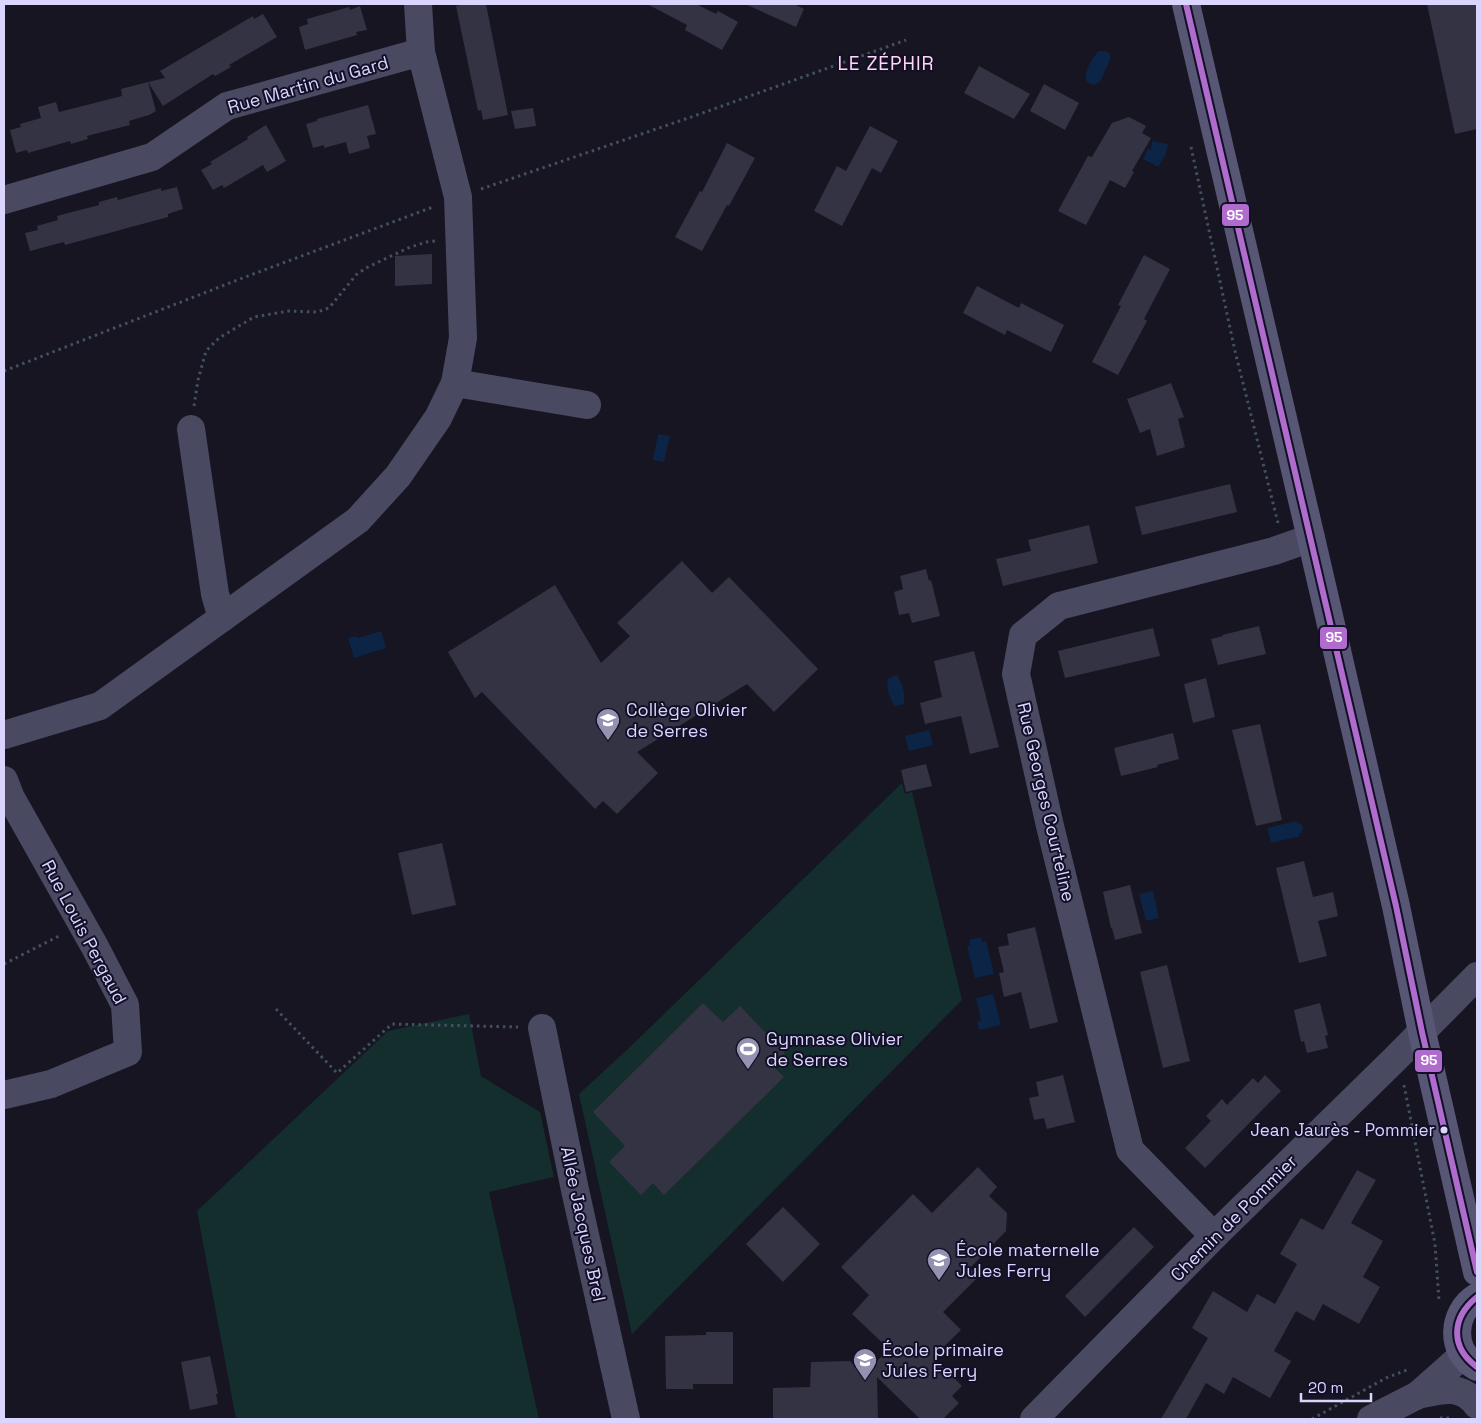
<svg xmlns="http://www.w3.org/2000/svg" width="1481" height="1423" font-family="'Space Grotesk',sans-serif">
	<rect width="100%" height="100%" fill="#161521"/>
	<g fill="#132e2d">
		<path d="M 902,783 L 905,794 L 912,792 L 962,1000 L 632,1334 L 579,1094 L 630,1047 Z"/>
		<path d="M 469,1014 L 481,1076 L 540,1112 L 554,1177 L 489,1192 L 539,1419 L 236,1419 L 197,1211 L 388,1031 Z"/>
	</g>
	<g fill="#0c2446">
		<path d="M 1099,51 C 1117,49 1109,64 1104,73 C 1103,76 1101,81 1098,83 C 1096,85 1093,85 1091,84 C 1078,80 1093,56 1099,51 Z"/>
		<path d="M 1152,141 L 1168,144 L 1165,156 L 1158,167 L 1143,159 L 1148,148 L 1151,150 Z"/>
		<path d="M 658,434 L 670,436 L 664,462 L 653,460 Z"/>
		<path d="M 381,631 L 386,648 L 354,658 L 348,638 L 356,636 L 358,638 Z"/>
		<path d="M 897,675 C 903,684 905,694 904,704 L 894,706 L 888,692 L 887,679 Z"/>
		<path d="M 929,730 L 933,745 L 909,751 L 905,736 Z"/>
		<path d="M 1296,821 L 1297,823 L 1301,824 L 1303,828 L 1302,832 L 1299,834 L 1300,836 L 1271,843 L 1267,828 Z"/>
		<path d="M 1153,891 L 1159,918 L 1146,921 L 1139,894 Z"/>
		<path d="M 981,937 L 982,942 L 986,941 L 994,974 L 975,978 L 967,946 L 970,945 L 969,940 Z"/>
		<path d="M 993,994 L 1001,1025 L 979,1030 L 977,1022 L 981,1020 L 976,998 Z"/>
	</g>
	<g fill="#343344">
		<path d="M 466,4 L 486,4 L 508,115 L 483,120 L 481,110 L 478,111 L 456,6 Z"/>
		<path d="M 647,4 L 696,4 L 716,14 L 718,11 L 738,22 L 722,50 L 685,30 L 687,25 Z"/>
		<path d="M 745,4 L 794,4 L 804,9 L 796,27 Z"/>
		<path d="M 1427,4 L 1477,4 L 1477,129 L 1455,134 Z"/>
		<path d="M 360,6 L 367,30 L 356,32 L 357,35 L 305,50 L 299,27 L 308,24 L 307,19 L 349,7 L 350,10 Z"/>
		<path d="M 263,14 L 277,37 L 229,65 L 231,67 L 215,76 L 213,74 L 163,106 L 148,82 L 165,78 L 160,71 L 253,16 L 254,19 Z"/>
		<path d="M 979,66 L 1030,94 L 1014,119 L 964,93 Z"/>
		<path d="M 148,82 L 156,111 L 149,115 L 129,121 L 130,125 L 87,136 L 88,139 L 71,144 L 70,141 L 28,153 L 27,150 L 16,153 L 10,130 L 21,127 L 20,124 L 41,118 L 38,107 L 56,102 L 59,112 L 122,96 L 121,89 Z"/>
		<path d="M 1044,84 L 1079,103 L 1065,130 L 1030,111 Z"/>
		<path d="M 368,105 L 376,134 L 367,136 L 370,148 L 349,154 L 346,142 L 324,148 L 324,145 L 313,148 L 306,124 L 317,121 L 317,119 Z"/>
		<path d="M 533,108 L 536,126 L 515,129 L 511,111 Z"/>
		<path d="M 1129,117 L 1146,126 L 1142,133 L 1151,138 L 1132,171 L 1134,172 L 1125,188 L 1110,180 L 1086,225 L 1058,211 L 1088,156 L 1092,157 L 1112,123 Z"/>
		<path d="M 266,125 L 286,161 L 267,172 L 263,165 L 224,188 L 222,185 L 213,190 L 201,170 L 212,164 L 210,162 L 248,139 L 247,137 Z"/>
		<path d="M 870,126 L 898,141 L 881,173 L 872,168 L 842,226 L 814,211 L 837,166 L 846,171 Z"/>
		<path d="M 727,143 L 755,158 L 729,206 L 727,205 L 702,251 L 675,237 L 700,191 L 702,192 Z"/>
		<path d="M 177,187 L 183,209 L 168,214 L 168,217 L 65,245 L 64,242 L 30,251 L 25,233 L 38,230 L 37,226 L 58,220 L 57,216 L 99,205 L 99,202 L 117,197 L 118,200 L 161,188 L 161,191 Z"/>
		<path d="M 432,254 L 432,284 L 395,286 L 395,256 Z"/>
		<path d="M 1144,255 L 1170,269 L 1144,319 L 1147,321 L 1118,375 L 1092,362 L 1121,306 L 1118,305 Z"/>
		<path d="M 977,286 L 1019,308 L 1021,303 L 1064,325 L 1051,352 L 1007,330 L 1005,335 L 963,313 Z"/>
		<path d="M 1171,383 L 1184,417 L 1178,419 L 1185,447 L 1157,456 L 1150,429 L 1140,433 L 1127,399 Z"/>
		<path d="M 1230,484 L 1237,512 L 1142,535 L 1135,507 Z"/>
		<path d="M 1089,525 L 1098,563 L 1003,586 L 996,559 L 1031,551 L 1028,540 Z"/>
		<path d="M 682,561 L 712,593 L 729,577 L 818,669 L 774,712 L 747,684 L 637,752 L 658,773 L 617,814 L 603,801 L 595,809 L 482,692 L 475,698 L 448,652 L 555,585 L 601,663 L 630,636 L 617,623 Z"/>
		<path d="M 926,569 L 929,581 L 931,580 L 940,616 L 912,623 L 909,613 L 899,615 L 894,592 L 903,589 L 900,576 Z"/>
		<path d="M 1259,626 L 1266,654 L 1218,665 L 1211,639 L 1223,636 L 1222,635 Z"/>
		<path d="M 1153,628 L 1160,656 L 1065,678 L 1058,651 Z"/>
		<path d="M 974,651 L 999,747 L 970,754 L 961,716 L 925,724 L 920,703 L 942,697 L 934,661 Z"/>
		<path d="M 1206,678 L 1215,717 L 1193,723 L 1184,684 Z"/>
		<path d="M 1260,724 L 1282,820 L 1256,826 L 1232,730 Z"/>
		<path d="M 1173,733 L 1179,759 L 1157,765 L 1158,767 L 1121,776 L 1114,748 Z"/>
		<path d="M 926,764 L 932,786 L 906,792 L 901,770 Z"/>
		<path d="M 442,843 L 456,905 L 412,915 L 398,853 Z"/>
		<path d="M 1304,861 L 1313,897 L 1333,892 L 1338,916 L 1318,921 L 1327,956 L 1299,963 L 1276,868 Z"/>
		<path d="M 1130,885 L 1142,933 L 1115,940 L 1112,928 L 1111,928 L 1103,892 Z"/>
		<path d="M 1035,927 L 1058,1022 L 1030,1029 L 1021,992 L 1004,997 L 999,973 L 1004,972 L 998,947 L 1009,945 L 1007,934 Z"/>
		<path d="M 1167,965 L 1190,1061 L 1163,1068 L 1140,972 Z"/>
		<path d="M 703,1003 L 723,1022 L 740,1006 L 785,1053 L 772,1065 L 784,1077 L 664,1195 L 653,1183 L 641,1195 L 609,1162 L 625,1146 L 593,1112 Z"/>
		<path d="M 1320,1003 L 1328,1035 L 1325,1036 L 1328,1048 L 1307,1053 L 1304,1041 L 1301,1042 L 1294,1010 Z"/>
		<path d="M 1063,1075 L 1075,1122 L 1047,1129 L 1044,1118 L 1034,1120 L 1029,1098 L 1039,1096 L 1036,1082 Z"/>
		<path d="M 1265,1075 L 1281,1091 L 1205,1168 L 1185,1148 L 1211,1121 L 1206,1116 L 1222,1099 L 1227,1105 L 1253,1078 L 1258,1083 Z"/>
		<path d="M 978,1167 L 997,1187 L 989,1196 L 1007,1213 L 1006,1231 L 970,1268 L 978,1277 L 943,1312 L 961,1330 L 933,1357 L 962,1386 L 952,1396 L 959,1403 L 943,1419 L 920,1419 L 877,1377 L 878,1419 L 773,1419 L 773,1388 L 810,1387 L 811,1362 L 850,1361 L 863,1375 L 889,1349 L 852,1314 L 869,1295 L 841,1267 L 913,1194 L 932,1213 Z"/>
		<path d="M 1357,1170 L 1376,1180 L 1351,1223 L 1383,1241 L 1363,1277 L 1380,1287 L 1359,1324 L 1323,1304 L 1314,1321 L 1296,1311 L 1274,1351 L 1291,1361 L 1270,1398 L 1233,1377 L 1224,1394 L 1206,1383 L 1186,1419 L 1161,1419 L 1208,1338 L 1192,1328 L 1213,1291 L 1247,1312 L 1257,1294 L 1275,1304 L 1297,1264 L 1280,1254 L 1301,1218 L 1323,1230 Z"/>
		<path d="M 783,1207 L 820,1244 L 783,1282 L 746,1244 Z"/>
		<path d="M 1134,1227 L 1154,1247 L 1085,1317 L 1065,1296 Z"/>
		<path d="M 706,1332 L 733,1332 L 733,1384 L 693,1384 L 693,1389 L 666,1389 L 665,1336 L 706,1335 Z"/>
		<path d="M 210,1356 L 218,1394 L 216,1394 L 218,1404 L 190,1410 L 181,1362 Z"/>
	</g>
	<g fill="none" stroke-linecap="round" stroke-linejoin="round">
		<g stroke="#43515f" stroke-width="3" stroke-dasharray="2.5 4" stroke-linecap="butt">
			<path d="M 1191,147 L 1235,351 L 1278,523"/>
			<path d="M 481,189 L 697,115 L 906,40"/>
			<path d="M 4,371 L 240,279 L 433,207"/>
			<path d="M 194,406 L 198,380 L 206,351 L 219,338 L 254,317 L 289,311 L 317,312 L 329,308 L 356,275 L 366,268 L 408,248 L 426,242 L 435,241"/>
			<path d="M 4,964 L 61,935"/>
			<path d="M 276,1009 L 337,1073 L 392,1024 L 518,1027"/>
			<path d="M 1404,1085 L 1435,1244 L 1439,1300"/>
			<path d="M 1440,1418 L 1453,1418"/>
			<path d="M 1312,1419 L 1386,1378 L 1407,1370"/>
		</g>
		<g stroke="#494962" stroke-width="28">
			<path d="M 4,200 L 152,157 L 227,106 L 421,52"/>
			<path d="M 455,383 L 587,405"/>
			<path d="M 191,429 L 215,594 L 222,618"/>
			<path d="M 4,735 L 100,706 L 358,520 L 398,476 L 438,418 L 455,383 L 463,338 L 458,197 L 421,52 L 418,4"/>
			<path d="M 4,780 L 11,798 L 95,947 L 125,1005 L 128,1052 L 51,1084 L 4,1095"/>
			<path d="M 542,1028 L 575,1190 L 626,1419"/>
			<path d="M 1214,1236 L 1130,1150 L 1050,826 L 1016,674 L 1023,635 L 1059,606 L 1274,551 L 1311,538"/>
			<path d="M 1034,1419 L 1214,1236 L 1395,1059 L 1477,976"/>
		</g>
		<g stroke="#494962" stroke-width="28">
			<path d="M 1418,1395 C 1441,1390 1461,1383 1477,1405"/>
			<path d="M 1371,1419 L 1418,1395 L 1463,1355"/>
		</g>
		<g stroke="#575675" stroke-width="28">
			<path d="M 1186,4 L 1311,538 L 1396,906 L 1422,1032 L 1477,1272"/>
			<path d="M 1477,1297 C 1451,1313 1450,1352 1477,1367"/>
		</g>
		<g stroke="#120f27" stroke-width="10">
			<g id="bus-1">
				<path d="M 1186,4 L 1396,906 L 1422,1032 L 1477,1272"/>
				<path d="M 1477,1297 C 1451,1318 1450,1347 1477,1367"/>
			</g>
		</g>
		<use href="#bus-1" stroke="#b06ccc" stroke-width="6"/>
	</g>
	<defs>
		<g id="school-pin" transform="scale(1.25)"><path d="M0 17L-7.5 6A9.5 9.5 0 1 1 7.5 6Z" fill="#9592b1" stroke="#120f27"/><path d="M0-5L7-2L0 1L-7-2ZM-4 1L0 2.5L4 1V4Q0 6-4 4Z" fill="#fff"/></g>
		<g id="stadium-pin" transform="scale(1.25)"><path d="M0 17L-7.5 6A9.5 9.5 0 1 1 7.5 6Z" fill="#9592b1" stroke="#120f27"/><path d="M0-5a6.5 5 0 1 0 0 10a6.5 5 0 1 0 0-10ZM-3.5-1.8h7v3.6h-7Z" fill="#fff"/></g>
	</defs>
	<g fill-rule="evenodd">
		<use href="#school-pin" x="608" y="720"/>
		<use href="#stadium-pin" x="748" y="1049"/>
		<use href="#school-pin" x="939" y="1260"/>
		<use href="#school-pin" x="865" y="1360"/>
	</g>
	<circle fill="#d9d5ff" stroke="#120f27" stroke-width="2" cx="1444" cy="1130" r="4.5"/>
	<g text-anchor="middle" stroke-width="4" stroke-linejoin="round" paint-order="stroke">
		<g font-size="17" fill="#d9d5ff" stroke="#120f27" text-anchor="end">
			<text x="1435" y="1136">Jean Jaurès - Pommier</text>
		</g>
		<g font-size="18" fill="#d9d5ff" stroke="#120f27">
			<text transform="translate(308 85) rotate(-16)" y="6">Rue Martin du Gard</text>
			<text transform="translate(1046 802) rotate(77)" y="6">Rue Georges Courteline</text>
			<text transform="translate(84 932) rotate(62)" y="6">Rue Louis Pergaud</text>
			<text transform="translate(1234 1218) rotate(-45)" y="6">Chemin de Pommier</text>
			<text transform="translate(583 1224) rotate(78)" y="6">Allée Jacques Brel</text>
		</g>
		<g font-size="18" fill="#d9d5ff" stroke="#120f27" text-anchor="start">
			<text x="626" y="716">Collège Olivier<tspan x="626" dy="21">de Serres</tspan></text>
			<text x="766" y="1045">Gymnase Olivier<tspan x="766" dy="21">de Serres</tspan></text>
			<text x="956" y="1256">École maternelle<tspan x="956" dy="21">Jules Ferry</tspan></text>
			<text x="882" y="1356">École primaire<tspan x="882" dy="21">Jules Ferry</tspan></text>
		</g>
		<g font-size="19" letter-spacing="1" fill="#ffd7f2" stroke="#120f27">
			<text x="886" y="70">LE ZÉPHIR</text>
		</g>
	</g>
	<g stroke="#120f27" stroke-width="2">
		<rect x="1221" y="203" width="29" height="24" rx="5" fill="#b06ccc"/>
		<rect x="1319" y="626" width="29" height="24" rx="5" fill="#b06ccc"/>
		<rect x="1414" y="1049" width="29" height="24" rx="5" fill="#b06ccc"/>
	</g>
	<g font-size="14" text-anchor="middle" font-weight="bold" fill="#fff">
		<text x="1235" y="220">95</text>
		<text x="1334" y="642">95</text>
		<text x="1429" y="1065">95</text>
	</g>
	<rect width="1481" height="1423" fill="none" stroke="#d9d5ff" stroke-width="10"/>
	<path d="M1301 1393v8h70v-8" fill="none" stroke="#d9d5ff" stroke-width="2.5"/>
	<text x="1308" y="1393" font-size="15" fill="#d9d5ff" stroke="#120f27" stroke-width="4" paint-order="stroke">20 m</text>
</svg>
